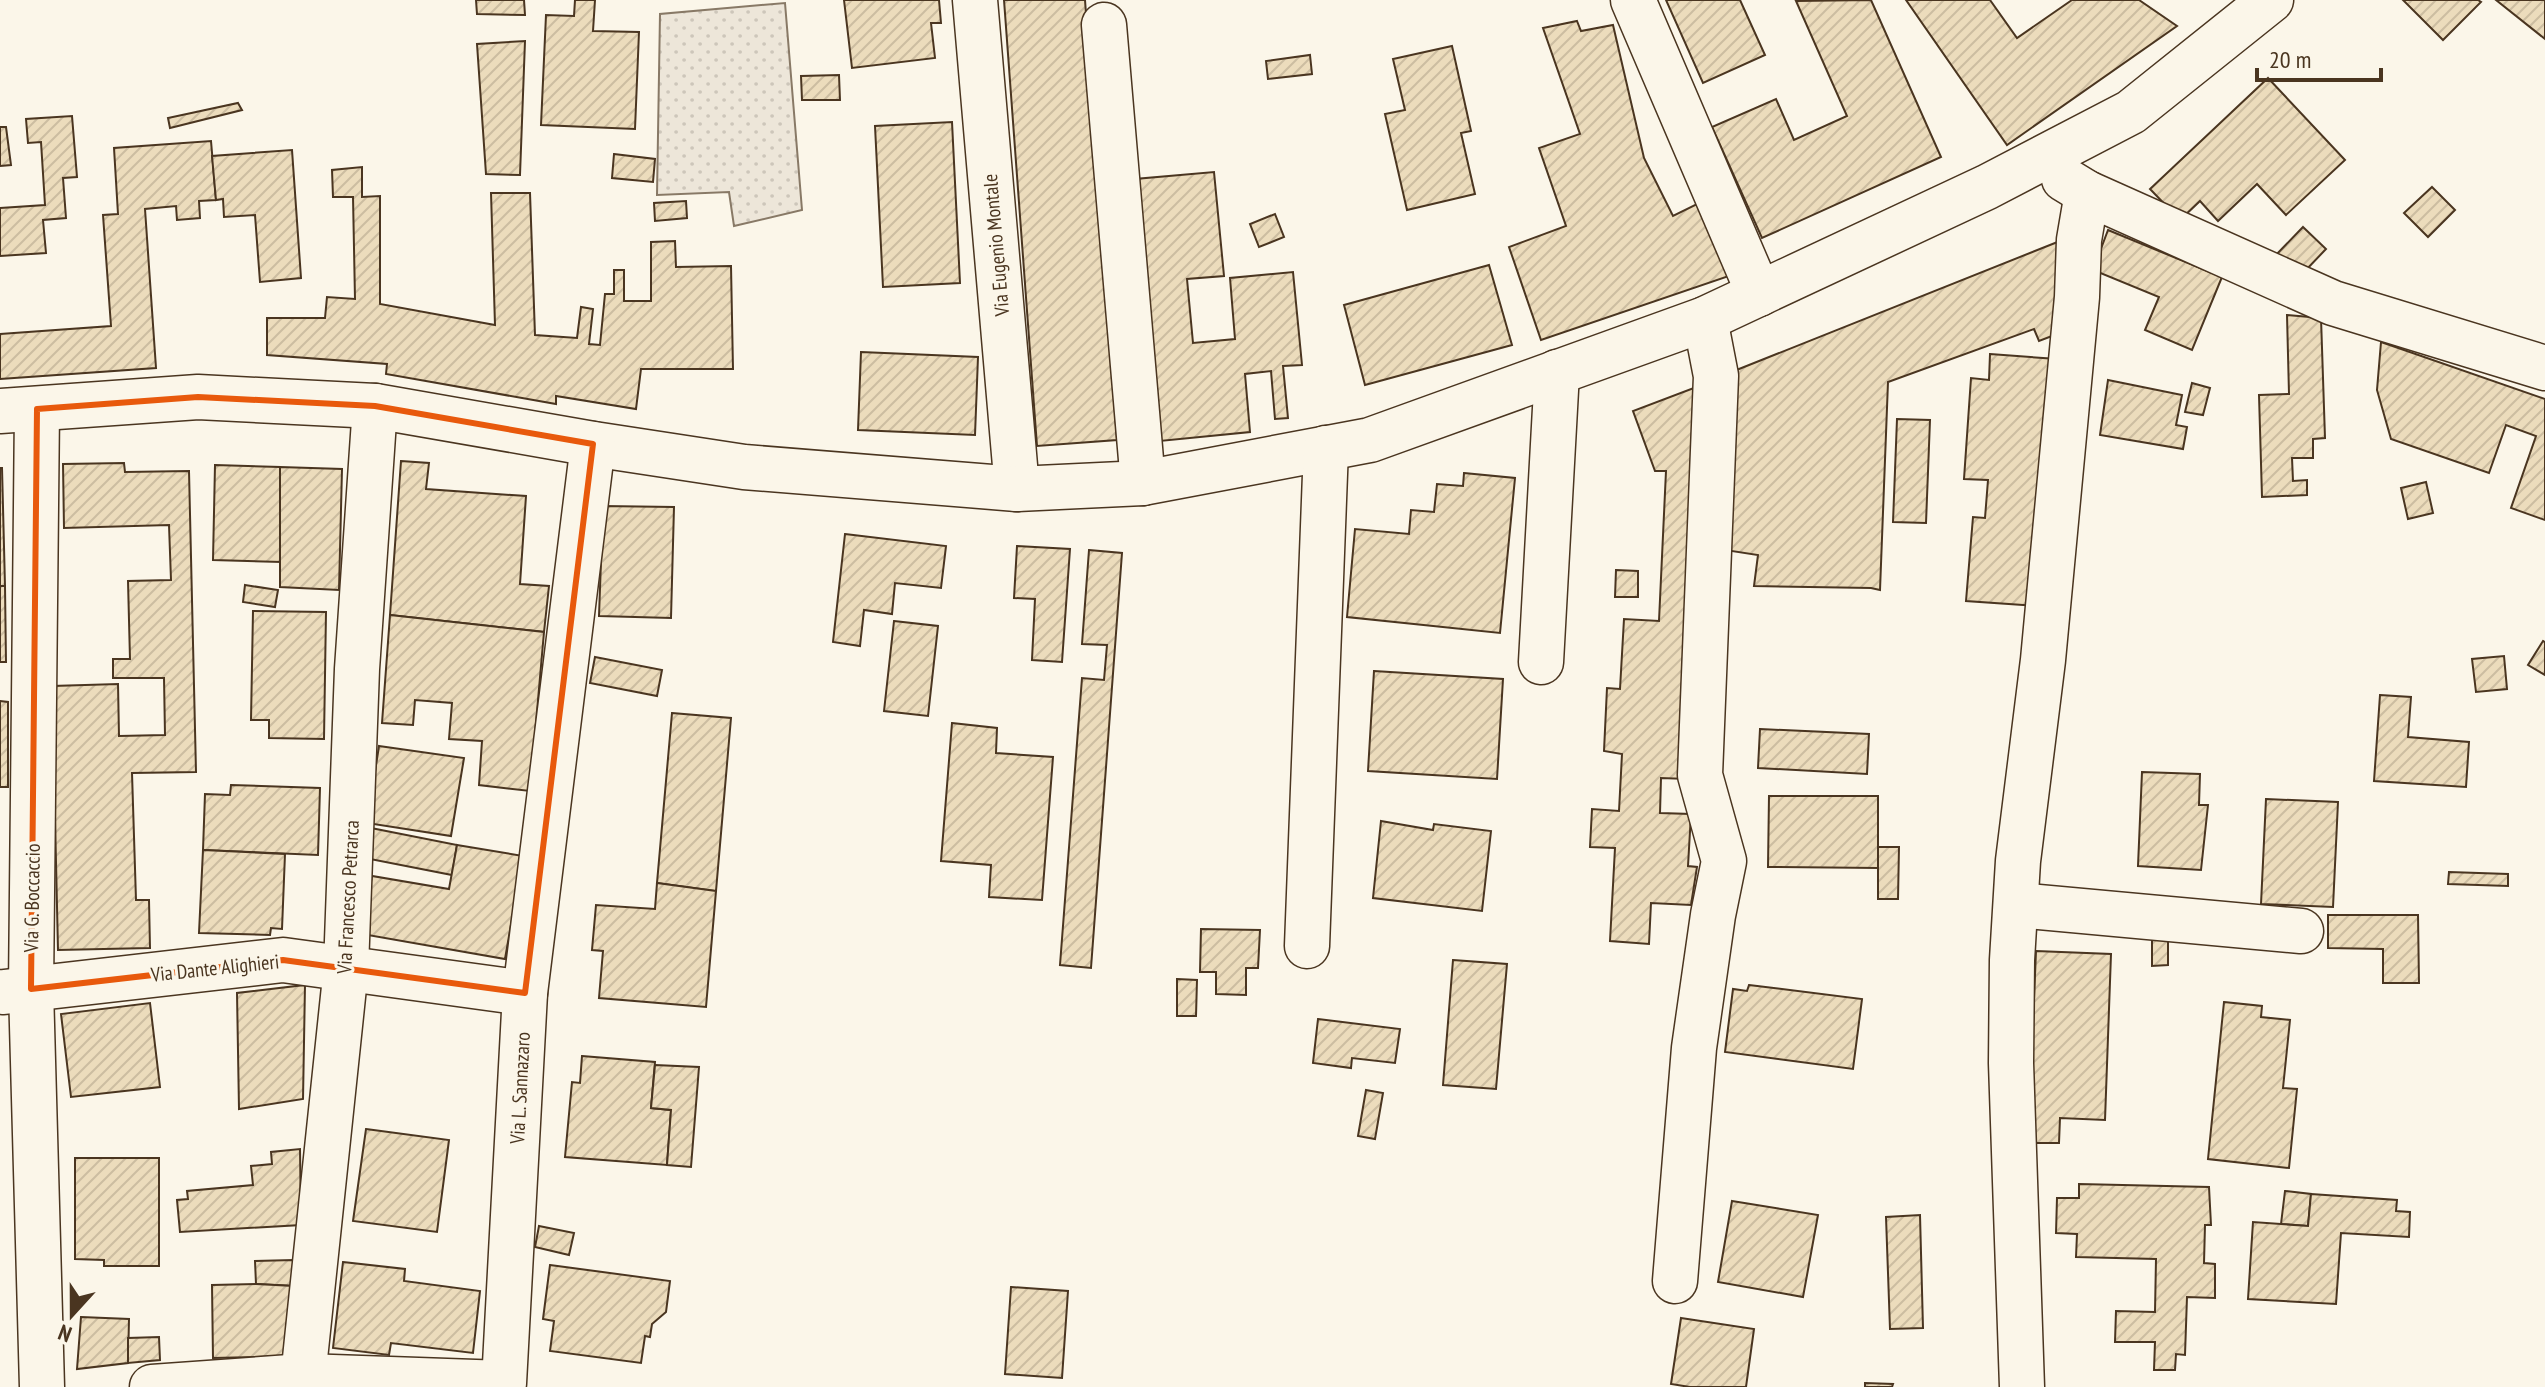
<svg xmlns="http://www.w3.org/2000/svg" width="2545" height="1387" font-family="'PT Sans Narrow',sans-serif">
	<defs>
		<pattern id="green-dots" width="8" height="8" patternUnits="userSpaceOnUse" patternTransform="scale(2)"><rect width="8" height="8" fill="#ede6d9"/><path d="M2 2h.1M6 6h.1" fill="none" stroke="#cdc6ba" stroke-width="1.8" stroke-linecap="round"/></pattern>
		<pattern id="building-hatch" width="6" height="6" patternUnits="userSpaceOnUse" patternTransform="scale(2)"><rect width="6" height="6" fill="#ecdcbc"/><path d="M-1 1l2-2M0 6l6-6M5 7l2-2" fill="none" stroke="#ccbda1"/></pattern>
	</defs>
	<rect width="100%" height="100%" fill="#fbf6e9"/>
	<path fill="url(#green-dots)" stroke="#887966" stroke-width="2" d="M 785,3 L 802,210 L 734,226 L 729,192 L 657,195 L 660,14 Z"/>
	<g fill="url(#building-hatch)" stroke="#4a3520" stroke-width="2">
		<path d="M 476,0 L 524,0 L 525,15 L 477,14 Z"/>
		<path d="M 575,0 L 595,0 L 593,31 L 639,32 L 635,129 L 541,125 L 546,15 L 574,16 Z"/>
		<path d="M 844,0 L 939,0 L 941,23 L 931,23 L 935,58 L 852,68 Z"/>
		<path d="M 1004,0 L 1085,0 L 1117,440 L 1037,446 Z"/>
		<path d="M 1666,0 L 1740,0 L 1765,55 L 1703,83 Z"/>
		<path d="M 1871,0 L 1941,157 L 1762,238 L 1712,127 L 1776,99 L 1794,140 L 1847,116 L 1796,1 Z"/>
		<path d="M 1906,0 L 1990,0 L 2017,38 L 2072,0 L 2139,0 L 2177,26 L 2007,145 Z"/>
		<path d="M 2403,0 L 2478,0 L 2481,2 L 2443,40 Z"/>
		<path d="M 2496,0 L 2545,0 L 2545,39 Z"/>
		<path d="M 1577,21 L 1581,31 L 1613,25 L 1644,158 L 1673,216 L 1697,204 L 1729,276 L 1541,340 L 1509,247 L 1566,226 L 1539,148 L 1580,134 L 1543,28 Z"/>
		<path d="M 525,41 L 520,175 L 486,174 L 477,44 Z"/>
		<path d="M 1452,46 L 1471,131 L 1461,133 L 1475,194 L 1407,210 L 1385,114 L 1405,110 L 1393,59 Z"/>
		<path d="M 1310,55 L 1312,74 L 1268,79 L 1266,61 Z"/>
		<path d="M 839,75 L 840,100 L 802,100 L 801,76 Z"/>
		<path d="M 2268,78 L 2345,160 L 2286,215 L 2257,184 L 2218,221 L 2200,201 L 2180,220 L 2150,189 Z"/>
		<path d="M 238,103 L 242,110 L 170,128 L 168,118 Z"/>
		<path d="M 72,116 L 77,177 L 63,178 L 66,218 L 43,220 L 46,253 L 0,256 L 0,208 L 45,205 L 41,142 L 28,143 L 26,119 Z"/>
		<path d="M 952,122 L 960,283 L 883,287 L 875,126 Z"/>
		<path d="M 0,127 L 6,127 L 11,165 L 0,166 Z"/>
		<path d="M 211,141 L 216,200 L 199,201 L 200,218 L 177,220 L 176,206 L 145,209 L 156,368 L 0,379 L 0,334 L 111,326 L 103,215 L 118,214 L 114,148 Z"/>
		<path d="M 292,150 L 301,278 L 260,282 L 255,215 L 224,217 L 223,199 L 216,200 L 212,156 Z"/>
		<path d="M 614,154 L 655,159 L 653,182 L 612,178 Z"/>
		<path d="M 362,167 L 362,197 L 380,196 L 380,304 L 495,325 L 491,193 L 530,193 L 535,335 L 577,338 L 581,307 L 593,309 L 589,344 L 600,345 L 605,294 L 614,294 L 614,270 L 624,270 L 624,301 L 651,301 L 651,242 L 675,241 L 676,267 L 731,266 L 733,369 L 641,369 L 636,409 L 556,396 L 556,404 L 386,374 L 387,364 L 267,355 L 267,318 L 325,318 L 327,297 L 355,299 L 353,197 L 333,197 L 332,170 Z"/>
		<path d="M 1214,172 L 1224,276 L 1187,279 L 1193,343 L 1235,339 L 1230,278 L 1293,272 L 1302,365 L 1283,366 L 1288,418 L 1275,419 L 1271,371 L 1245,374 L 1250,432 L 1160,441 L 1135,179 Z"/>
		<path d="M 2432,187 L 2455,210 L 2428,237 L 2404,213 Z"/>
		<path d="M 686,201 L 687,218 L 655,221 L 654,203 Z"/>
		<path d="M 1275,214 L 1284,237 L 1259,247 L 1250,224 Z"/>
		<path d="M 2303,227 L 2326,249 L 2305,271 L 2273,258 Z"/>
		<path d="M 2108,230 L 2222,277 L 2192,350 L 2145,330 L 2159,297 L 2093,270 Z"/>
		<path d="M 2060,241 L 2065,331 L 2039,341 L 2034,329 L 1888,382 L 1880,590 L 1871,588 L 1754,586 L 1758,555 L 1725,550 L 1729,373 Z"/>
		<path d="M 1489,265 L 1512,345 L 1365,385 L 1344,305 Z"/>
		<path d="M 2287,315 L 2321,318 L 2325,438 L 2313,439 L 2313,458 L 2292,458 L 2293,481 L 2307,480 L 2307,495 L 2262,497 L 2259,395 L 2289,394 Z"/>
		<path d="M 2381,342 L 2545,399 L 2545,520 L 2511,508 L 2536,436 L 2506,425 L 2489,473 L 2391,439 L 2377,390 Z"/>
		<path d="M 861,352 L 978,357 L 975,435 L 858,430 Z"/>
		<path d="M 1990,354 L 2057,359 L 2039,606 L 1966,601 L 1973,517 L 1985,518 L 1988,480 L 1964,479 L 1971,378 L 1989,380 Z"/>
		<path d="M 2108,380 L 2182,395 L 2176,425 L 2187,427 L 2183,449 L 2100,435 Z"/>
		<path d="M 1707,383 L 1687,779 L 1661,778 L 1660,813 L 1691,814 L 1688,866 L 1697,867 L 1691,905 L 1651,903 L 1649,944 L 1610,941 L 1615,848 L 1590,847 L 1592,809 L 1619,811 L 1622,754 L 1604,751 L 1607,688 L 1620,689 L 1624,619 L 1659,621 L 1666,471 L 1655,471 L 1633,411 Z"/>
		<path d="M 2192,383 L 2210,388 L 2203,415 L 2185,412 Z"/>
		<path d="M 1897,419 L 1930,420 L 1926,523 L 1893,522 Z"/>
		<path d="M 401,461 L 429,463 L 426,489 L 526,496 L 520,584 L 549,586 L 544,632 L 390,615 Z"/>
		<path d="M 124,463 L 125,472 L 189,471 L 196,772 L 132,773 L 136,900 L 149,900 L 150,948 L 58,950 L 52,686 L 118,684 L 119,736 L 165,735 L 164,678 L 113,678 L 113,659 L 130,659 L 128,581 L 171,580 L 169,525 L 64,528 L 63,464 Z"/>
		<path d="M 215,465 L 280,467 L 281,562 L 213,560 Z"/>
		<path d="M 280,467 L 342,469 L 339,590 L 280,587 Z"/>
		<path d="M 0,468 L 2,468 L 5,586 L 0,586 Z"/>
		<path d="M 1464,473 L 1515,478 L 1500,633 L 1347,617 L 1355,529 L 1409,534 L 1411,510 L 1434,512 L 1437,484 L 1463,486 Z"/>
		<path d="M 2426,482 L 2433,513 L 2408,519 L 2401,488 Z"/>
		<path d="M 603,506 L 674,507 L 671,618 L 599,616 Z"/>
		<path d="M 845,534 L 946,546 L 941,588 L 895,583 L 892,614 L 864,610 L 860,646 L 833,642 Z"/>
		<path d="M 1017,546 L 1070,549 L 1062,662 L 1032,660 L 1035,599 L 1014,598 Z"/>
		<path d="M 1089,550 L 1122,553 L 1091,968 L 1060,965 L 1082,678 L 1104,680 L 1107,645 L 1082,644 Z"/>
		<path d="M 1616,570 L 1638,571 L 1638,597 L 1615,597 Z"/>
		<path d="M 245,585 L 278,590 L 275,607 L 243,602 Z"/>
		<path d="M 0,586 L 5,586 L 6,662 L 0,662 Z"/>
		<path d="M 253,611 L 326,612 L 324,739 L 269,738 L 269,720 L 251,720 Z"/>
		<path d="M 390,615 L 544,632 L 530,791 L 479,785 L 482,741 L 449,739 L 452,703 L 415,700 L 413,725 L 382,723 Z"/>
		<path d="M 894,621 L 938,626 L 928,716 L 884,711 Z"/>
		<path d="M 2543,641 L 2545,642 L 2545,675 L 2528,665 Z"/>
		<path d="M 2504,656 L 2507,689 L 2476,692 L 2472,659 Z"/>
		<path d="M 595,657 L 662,670 L 657,696 L 590,683 Z"/>
		<path d="M 1374,671 L 1503,679 L 1497,779 L 1368,771 Z"/>
		<path d="M 2380,695 L 2411,697 L 2408,737 L 2469,742 L 2466,787 L 2374,781 Z"/>
		<path d="M 0,701 L 8,702 L 8,787 L 0,787 Z"/>
		<path d="M 672,713 L 731,718 L 716,891 L 657,883 Z"/>
		<path d="M 952,723 L 997,728 L 996,753 L 1053,757 L 1042,900 L 989,897 L 991,865 L 941,861 Z"/>
		<path d="M 1760,729 L 1869,734 L 1867,774 L 1758,768 Z"/>
		<path d="M 379,746 L 464,758 L 451,836 L 367,823 Z"/>
		<path d="M 2142,772 L 2200,774 L 2199,805 L 2208,805 L 2201,870 L 2138,866 Z"/>
		<path d="M 231,785 L 320,788 L 318,855 L 203,850 L 205,794 L 230,795 Z"/>
		<path d="M 1769,796 L 1878,796 L 1878,868 L 1768,867 Z"/>
		<path d="M 2266,799 L 2338,802 L 2333,907 L 2261,904 Z"/>
		<path d="M 1381,821 L 1433,830 L 1434,824 L 1491,831 L 1482,911 L 1373,898 Z"/>
		<path d="M 371,828 L 457,845 L 452,875 L 365,858 Z"/>
		<path d="M 457,845 L 523,856 L 505,959 L 362,934 L 372,876 L 449,889 Z"/>
		<path d="M 1878,847 L 1899,847 L 1898,899 L 1878,899 Z"/>
		<path d="M 203,850 L 285,854 L 282,929 L 271,928 L 270,935 L 199,933 Z"/>
		<path d="M 2449,872 L 2508,874 L 2508,886 L 2448,884 Z"/>
		<path d="M 657,883 L 716,891 L 706,1007 L 599,998 L 603,951 L 592,950 L 596,905 L 655,909 Z"/>
		<path d="M 2328,915 L 2418,915 L 2419,983 L 2383,983 L 2383,949 L 2328,948 Z"/>
		<path d="M 1201,929 L 1260,930 L 1258,968 L 1246,968 L 1246,995 L 1216,994 L 1216,972 L 1200,972 Z"/>
		<path d="M 2152,935 L 2168,936 L 2168,965 L 2152,966 Z"/>
		<path d="M 2036,951 L 2111,954 L 2105,1120 L 2060,1118 L 2059,1143 L 2028,1143 Z"/>
		<path d="M 1453,960 L 1507,964 L 1496,1089 L 1443,1085 Z"/>
		<path d="M 1177,979 L 1197,980 L 1196,1016 L 1177,1016 Z"/>
		<path d="M 305,985 L 303,1099 L 239,1109 L 237,993 Z"/>
		<path d="M 1749,985 L 1862,999 L 1853,1069 L 1725,1052 L 1733,989 L 1747,991 Z"/>
		<path d="M 2224,1002 L 2262,1006 L 2261,1017 L 2290,1020 L 2283,1088 L 2297,1089 L 2289,1168 L 2208,1159 Z"/>
		<path d="M 150,1003 L 160,1087 L 71,1097 L 61,1014 Z"/>
		<path d="M 1318,1019 L 1400,1029 L 1395,1063 L 1352,1058 L 1351,1068 L 1313,1063 Z"/>
		<path d="M 582,1056 L 655,1062 L 651,1108 L 671,1110 L 667,1165 L 565,1157 L 572,1082 L 580,1083 Z"/>
		<path d="M 655,1065 L 699,1067 L 691,1167 L 667,1165 L 671,1110 L 651,1108 Z"/>
		<path d="M 1366,1090 L 1383,1093 L 1375,1139 L 1358,1136 Z"/>
		<path d="M 366,1129 L 449,1140 L 437,1232 L 353,1221 Z"/>
		<path d="M 300,1149 L 301,1225 L 180,1232 L 177,1200 L 188,1199 L 187,1191 L 253,1185 L 251,1166 L 272,1164 L 271,1152 Z"/>
		<path d="M 75,1158 L 159,1158 L 159,1266 L 104,1266 L 104,1260 L 75,1259 Z"/>
		<path d="M 2079,1184 L 2209,1187 L 2211,1225 L 2205,1225 L 2204,1263 L 2215,1264 L 2215,1298 L 2187,1297 L 2185,1355 L 2176,1354 L 2175,1370 L 2154,1370 L 2155,1342 L 2115,1342 L 2116,1311 L 2155,1312 L 2156,1259 L 2076,1257 L 2077,1234 L 2056,1233 L 2057,1198 L 2079,1198 Z"/>
		<path d="M 2285,1191 L 2311,1194 L 2308,1226 L 2281,1224 Z"/>
		<path d="M 2311,1194 L 2397,1200 L 2396,1211 L 2410,1212 L 2409,1237 L 2341,1233 L 2336,1304 L 2248,1299 L 2253,1222 L 2308,1226 Z"/>
		<path d="M 1732,1201 L 1818,1215 L 1803,1297 L 1718,1282 Z"/>
		<path d="M 1920,1215 L 1923,1328 L 1890,1329 L 1886,1217 Z"/>
		<path d="M 539,1226 L 574,1233 L 569,1255 L 535,1247 Z"/>
		<path d="M 293,1260 L 294,1286 L 256,1284 L 255,1261 Z"/>
		<path d="M 343,1262 L 405,1269 L 404,1281 L 480,1291 L 473,1353 L 391,1343 L 389,1355 L 333,1348 Z"/>
		<path d="M 550,1265 L 670,1281 L 666,1312 L 652,1324 L 650,1337 L 645,1336 L 641,1363 L 550,1351 L 554,1321 L 543,1319 Z"/>
		<path d="M 256,1284 L 294,1286 L 294,1356 L 213,1358 L 212,1285 Z"/>
		<path d="M 1011,1287 L 1068,1291 L 1062,1378 L 1005,1374 Z"/>
		<path d="M 81,1317 L 129,1319 L 128,1363 L 77,1369 Z"/>
		<path d="M 1681,1318 L 1754,1329 L 1746,1387 L 1690,1387 L 1671,1384 Z"/>
		<path d="M 159,1337 L 160,1360 L 128,1363 L 128,1338 Z"/>
		<path d="M 1865,1383 L 1893,1384 L 1892,1387 L 1865,1387 Z"/>
	</g>
	<g fill="none" stroke-linecap="round" stroke-linejoin="round">
		<g stroke="#4a3520" stroke-width="47">
			<g id="minor">
				<path d="M 975,0 L 1017,489"/>
				<path d="M 1633,0 L 1759,294"/>
				<path d="M 1104,25 L 1143,483"/>
				<path d="M 2064,179 L 2087,193 L 2333,303 L 2545,368"/>
				<path d="M 37,409 L 31,989 L 42,1387"/>
				<path d="M 0,411 L 198,397 L 375,406 L 593,444 L 744,467 L 1017,489 L 1143,483 L 1370,440 L 1705,319 L 1987,187 L 2131,112 L 2271,0"/>
				<path d="M 1541,662 L 1557,372"/>
				<path d="M 2016,905 L 2301,931"/>
				<path d="M 1307,946 L 1326,448"/>
				<path d="M 4,992 L 283,960 L 525,993"/>
				<path d="M 1675,1281 L 1694,1048 L 1713,915 L 1724,861 L 1700,775 L 1716,376 L 1705,319"/>
				<path d="M 152,1387 L 304,1376 L 504,1383 L 525,993 L 593,444"/>
				<path d="M 302,1387 L 346,968 L 357,669 L 375,406"/>
				<path d="M 2022,1387 L 2011,1063 L 2012,960 L 2018,861 L 2043,660 L 2077,297 L 2079,240 L 2087,193"/>
			</g>
		</g>
		<use href="#minor" stroke="#fbf6e9" stroke-width="44"/>
	</g>
	<path fill="none" stroke="#e8590c" stroke-width="6" stroke-linejoin="round" d="M 198,397 L 375,406 L 593,444 L 525,993 L 283,960 L 31,989 L 37,409 Z"/>
	<g text-anchor="middle" stroke-width="6" stroke-linejoin="round" paint-order="stroke">
		<g font-size="20" fill="#4a3520" stroke="#fbf6e9">
			<text transform="translate(996 245) rotate(-95)" y="7">Via Eugenio Montale</text>
			<text transform="translate(348 897) rotate(-87)" y="7">Via Francesco Petrarca</text>
			<text transform="translate(32 898) rotate(-89)" y="7">Via G. Boccaccio</text>
			<text transform="translate(215 968) rotate(-6)" y="7">Via Dante Alighieri</text>
			<text transform="translate(520 1088) rotate(-87)" y="7">Via L. Sannazaro</text>
		</g>
	</g>
	<g transform="translate(72 1315) rotate(201)" stroke="#fbf6e9" stroke-width="6" paint-order="stroke">
	<path d="M0-6L14 30L0 20L-14 30Z" fill="#4a3520"/>
	<text y="-12" font-size="22" font-weight="bold" text-anchor="middle" fill="#4a3520">N</text>
	</g>
	<path d="M2257 68v12h124v-12" fill="none" stroke="#4a3520" stroke-width="4"/>
	<text x="2269" y="68" font-size="24" fill="#4a3520" stroke="#fbf6e9" stroke-width="6" paint-order="stroke">20 m</text>
</svg>
